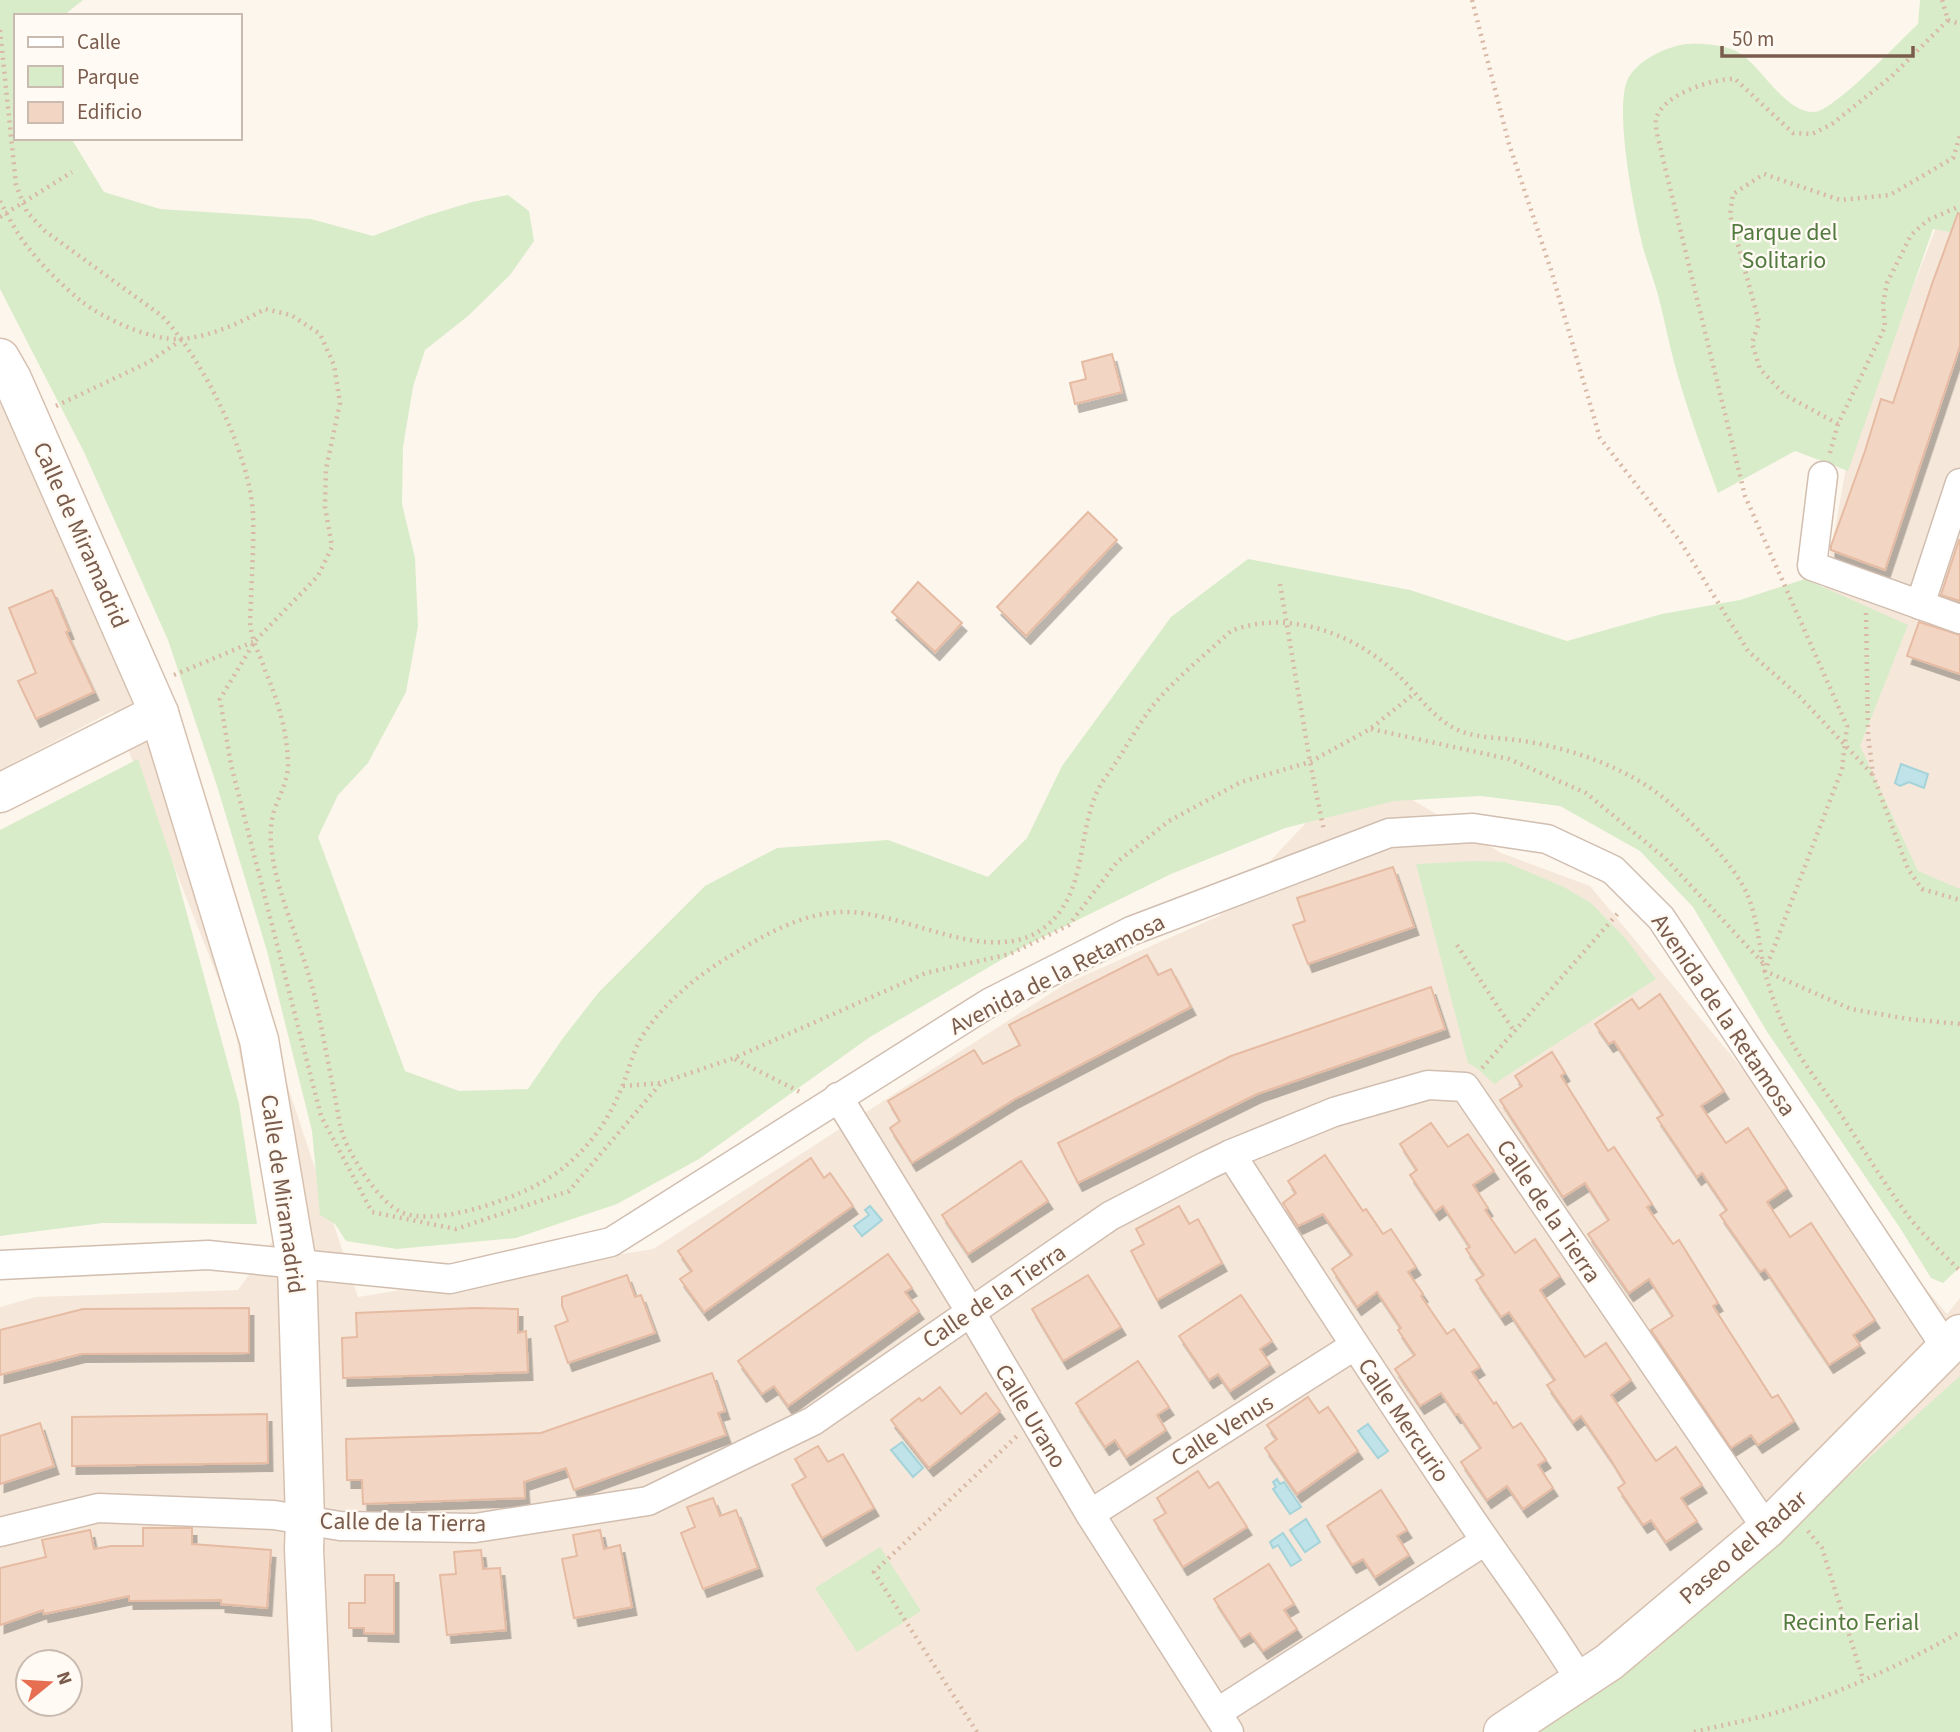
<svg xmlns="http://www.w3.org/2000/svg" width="1960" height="1732" font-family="'Source Sans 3',sans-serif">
	<defs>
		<filter id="shadow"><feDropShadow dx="4.5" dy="8" stdDeviation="0" flood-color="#0004"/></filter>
	</defs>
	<rect width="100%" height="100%" fill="#fdf6ec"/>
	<g fill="#f5e8da" fill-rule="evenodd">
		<path d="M 1960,0 L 1960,1047 L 1889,883 L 1820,613 L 1849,451 L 1939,220 Z"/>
		<path d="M 0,351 L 118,577 L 358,1297 L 653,1249 L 1065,984 L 1219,916 L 1358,767 L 1501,853 L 1590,886 L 1947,1314 L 1960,1298 L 1960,1732 L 0,1732 L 0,1307 L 36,1297 L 238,1290 L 274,1239 L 232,1014 L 113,711 L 0,770 ZM 28,1662 L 70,1662 L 70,1704 L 28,1704 Z"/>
	</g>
	<g fill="#d8ecc9">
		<path d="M 0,0 L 83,0 L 63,16 L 16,16 L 16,138 L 71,138 L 104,192 L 160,209 L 311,219 L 373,236 L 426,216 L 472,202 L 508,195 L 529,211 L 534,241 L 510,275 L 468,316 L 425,350 L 413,387 L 403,447 L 402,504 L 415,558 L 418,626 L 406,692 L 368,763 L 338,795 L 318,837 L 405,1071 L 459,1091 L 528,1089 L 563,1038 L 599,992 L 705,886 L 777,848 L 888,840 L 988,877 L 1027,838 L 1062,766 L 1171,617 L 1248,559 L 1410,590 L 1567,641 L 1662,614 L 1740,600 L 1805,579 L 1908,625 L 1860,746 L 1918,871 L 1960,889 L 1960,1267 L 1943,1283 L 1931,1278 L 1900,1228 L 1766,1030 L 1693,907 L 1640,851 L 1560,806 L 1481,796 L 1394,801 L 1285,828 L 1171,874 L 1025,946 L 870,1037 L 699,1159 L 617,1204 L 516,1238 L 397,1249 L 346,1241 L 335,1224 L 320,1215 L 312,1131 L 267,951 L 217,786 L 168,640 L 84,452 L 0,289 Z"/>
		<path d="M 1920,0 L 1960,0 L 1960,234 L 1933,229 L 1848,471 L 1795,451 L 1718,493 C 1702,450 1686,406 1674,362 C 1668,340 1664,317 1658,295 C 1653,276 1645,258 1641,239 C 1633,205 1615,112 1627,81 C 1635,61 1668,45 1689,44 C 1703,43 1723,45 1736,51 C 1762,65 1783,112 1814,112 C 1833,112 1901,40 1918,24 Z"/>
		<path d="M 138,759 L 175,870 L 239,1104 L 257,1224 L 103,1223 L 0,1236 L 0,830 Z"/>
		<path d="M 1476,861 L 1505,862 L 1564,887 L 1591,903 L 1626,939 L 1656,979 L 1494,1084 L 1477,1068 L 1468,1063 L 1416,864 Z"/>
		<path d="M 1960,1376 L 1960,1732 L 1539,1732 L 1648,1657 Z"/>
		<path d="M 880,1547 L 921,1611 L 857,1652 L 815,1588 Z"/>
	</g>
	<g fill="#bfe3e8" stroke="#a5d3da" stroke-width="2">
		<path d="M 1901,764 L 1928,774 L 1924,788 L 1909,782 L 1900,786 L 1895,783 Z"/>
		<path d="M 870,1206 L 882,1220 L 862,1236 L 854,1226 L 869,1215 L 865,1210 Z"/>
		<path d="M 1368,1424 L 1388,1451 L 1378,1458 L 1358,1431 Z"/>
		<path d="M 902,1442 L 923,1468 L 913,1477 L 891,1450 Z"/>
		<path d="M 1277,1479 L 1280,1484 L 1284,1482 L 1301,1507 L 1290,1514 L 1273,1489 L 1276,1487 L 1273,1482 Z"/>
		<path d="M 1306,1519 L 1320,1542 L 1305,1552 L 1290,1530 Z"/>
		<path d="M 1283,1533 L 1301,1560 L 1291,1566 L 1278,1545 L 1273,1548 L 1270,1542 Z"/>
	</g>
	<g fill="#f3d5c3" stroke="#e6bba3" stroke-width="2" filter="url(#shadow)">
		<path d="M 1958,213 L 1960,214 L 1960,346 L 1885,570 L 1831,550 L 1831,546 L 1865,451 L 1881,399 L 1893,403 L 1932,284 Z"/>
		<path d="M 1112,354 L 1122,392 L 1075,404 L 1070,383 L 1086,379 L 1082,362 Z"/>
		<path d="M 1088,512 L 1117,540 L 1026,636 L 997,607 Z"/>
		<path d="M 1959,540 L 1960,540 L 1960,601 L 1941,595 Z"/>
		<path d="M 918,582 L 962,623 L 935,652 L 892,612 Z"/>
		<path d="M 52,590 L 69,631 L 66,632 L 94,692 L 36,719 L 18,681 L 36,673 L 9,608 Z"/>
		<path d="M 1919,622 L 1960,635 L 1960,674 L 1907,656 Z"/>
		<path d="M 1393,867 L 1414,927 L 1308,964 L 1293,925 L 1305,921 L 1297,898 Z"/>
		<path d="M 1147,955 L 1158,975 L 1171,969 L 1191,1007 L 1015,1099 L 912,1163 L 890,1128 L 900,1121 L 888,1101 L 974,1050 L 983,1064 L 1020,1045 L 1009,1025 Z"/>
		<path d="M 1431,987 L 1445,1029 L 1257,1094 L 1078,1183 L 1058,1143 L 1231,1056 Z"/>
		<path d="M 1660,994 L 1724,1091 L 1701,1106 L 1726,1143 L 1748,1128 L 1787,1188 L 1767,1202 L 1790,1237 L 1811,1223 L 1875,1320 L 1853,1335 L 1860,1345 L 1829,1365 L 1765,1269 L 1760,1272 L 1720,1215 L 1727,1210 L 1702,1173 L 1697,1177 L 1672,1140 L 1657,1118 L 1663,1115 L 1614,1041 L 1609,1044 L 1595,1024 L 1632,999 L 1639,1009 Z"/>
		<path d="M 1552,1052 L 1565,1073 L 1561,1076 L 1608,1151 L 1614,1147 L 1652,1204 L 1647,1207 L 1673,1244 L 1679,1240 L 1718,1303 L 1713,1306 L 1772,1398 L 1778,1395 L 1794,1421 L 1758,1445 L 1751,1435 L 1731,1448 L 1651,1330 L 1673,1316 L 1649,1279 L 1629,1293 L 1588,1234 L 1609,1220 L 1585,1183 L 1563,1197 L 1500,1100 L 1522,1086 L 1515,1076 Z"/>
		<path d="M 1431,1123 L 1448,1147 L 1468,1134 L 1494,1171 L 1473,1185 L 1488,1208 L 1485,1210 L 1515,1253 L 1535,1239 L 1560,1276 L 1540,1290 L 1585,1357 L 1606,1343 L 1631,1380 L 1611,1395 L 1656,1461 L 1676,1447 L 1702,1485 L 1681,1498 L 1697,1521 L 1666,1542 L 1651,1520 L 1643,1525 L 1618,1488 L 1625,1483 L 1609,1457 L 1581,1416 L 1573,1422 L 1547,1385 L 1555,1380 L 1509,1312 L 1501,1317 L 1476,1280 L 1484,1275 L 1466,1249 L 1470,1247 L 1443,1206 L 1435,1212 L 1410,1175 L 1417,1170 L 1400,1144 Z"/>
		<path d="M 1325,1155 L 1363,1211 L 1366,1209 L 1383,1234 L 1391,1229 L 1416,1267 L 1408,1272 L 1423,1294 L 1421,1296 L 1447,1334 L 1454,1329 L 1480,1367 L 1472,1372 L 1494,1404 L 1496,1402 L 1513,1428 L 1521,1423 L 1546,1460 L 1538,1465 L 1553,1488 L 1523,1509 L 1507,1486 L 1487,1500 L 1461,1462 L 1481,1448 L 1458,1414 L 1456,1415 L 1441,1393 L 1420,1406 L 1395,1369 L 1415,1355 L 1398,1330 L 1401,1328 L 1377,1292 L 1357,1307 L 1332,1269 L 1352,1255 L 1323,1214 L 1298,1226 L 1283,1203 L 1296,1193 L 1288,1181 Z"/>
		<path d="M 811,1158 L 824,1178 L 830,1173 L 853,1206 L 704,1312 L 680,1279 L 692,1271 L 678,1251 Z"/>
		<path d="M 1021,1161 L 1048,1201 L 968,1254 L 942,1215 Z"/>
		<path d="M 1179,1206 L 1189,1224 L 1198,1219 L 1222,1263 L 1157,1300 L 1131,1251 L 1144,1244 L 1136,1229 Z"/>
		<path d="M 888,1254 L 912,1288 L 905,1292 L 919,1311 L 788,1406 L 774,1386 L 762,1394 L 738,1361 Z"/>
		<path d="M 627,1275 L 635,1297 L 641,1295 L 655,1333 L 568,1363 L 555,1326 L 568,1321 L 562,1306 L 562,1297 Z"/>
		<path d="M 1088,1275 L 1121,1327 L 1063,1361 L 1032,1309 Z"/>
		<path d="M 1241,1295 L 1272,1341 L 1260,1349 L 1270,1364 L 1230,1391 L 1218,1374 L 1209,1380 L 1179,1336 Z"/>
		<path d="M 249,1308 L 249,1353 L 81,1354 L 0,1375 L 0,1330 L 83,1309 Z"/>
		<path d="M 474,1308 L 518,1309 L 518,1333 L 526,1331 L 528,1372 L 343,1378 L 342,1338 L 357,1337 L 356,1313 Z"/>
		<path d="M 1138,1361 L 1169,1407 L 1157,1415 L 1166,1430 L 1126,1457 L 1115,1440 L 1105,1447 L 1076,1403 Z"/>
		<path d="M 712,1373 L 725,1411 L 718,1413 L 726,1435 L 574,1490 L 566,1468 L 524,1482 L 525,1498 L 363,1504 L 362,1480 L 347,1480 L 346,1439 L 541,1433 Z"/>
		<path d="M 940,1387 L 961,1414 L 986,1393 L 1000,1411 L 929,1468 L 891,1420 L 919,1398 L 922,1401 Z"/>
		<path d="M 1308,1397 L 1319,1413 L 1328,1407 L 1358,1451 L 1297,1494 L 1265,1448 L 1277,1439 L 1267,1425 Z"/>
		<path d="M 267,1414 L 268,1463 L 72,1466 L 72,1417 Z"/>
		<path d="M 40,1423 L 54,1466 L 0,1484 L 0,1436 Z"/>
		<path d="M 818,1446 L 828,1462 L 843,1454 L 874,1508 L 822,1538 L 792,1485 L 806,1477 L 795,1459 Z"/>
		<path d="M 1198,1471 L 1209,1488 L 1218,1482 L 1247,1527 L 1183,1567 L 1154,1520 L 1166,1513 L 1157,1498 Z"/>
		<path d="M 1381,1490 L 1407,1530 L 1397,1536 L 1409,1555 L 1375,1577 L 1363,1559 L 1352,1565 L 1327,1526 Z"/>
		<path d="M 713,1498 L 720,1516 L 736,1510 L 758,1568 L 703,1589 L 681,1533 L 695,1527 L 687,1507 Z"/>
		<path d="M 143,1528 L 192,1528 L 192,1544 L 271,1550 L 267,1608 L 221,1604 L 221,1600 L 129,1601 L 129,1596 L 44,1614 L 43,1610 L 0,1625 L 0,1568 L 46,1557 L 42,1540 L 90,1530 L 94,1549 L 111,1546 L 143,1546 Z"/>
		<path d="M 600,1530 L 604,1549 L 620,1545 L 632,1607 L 574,1618 L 562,1559 L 577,1556 L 573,1535 Z"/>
		<path d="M 481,1550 L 483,1569 L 500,1568 L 506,1630 L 447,1635 L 440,1575 L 456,1574 L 454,1552 Z"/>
		<path d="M 1269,1564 L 1294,1604 L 1284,1610 L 1297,1629 L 1263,1651 L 1250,1633 L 1240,1639 L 1214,1599 Z"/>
		<path d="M 365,1575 L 394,1575 L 394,1634 L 364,1633 L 364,1628 L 349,1628 L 349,1603 L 365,1603 Z"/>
	</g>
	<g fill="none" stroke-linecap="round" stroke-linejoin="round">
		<g stroke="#d1beb0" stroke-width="31">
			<g id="street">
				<path d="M 1823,476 L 1812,566 L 1960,619"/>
				<path d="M 1920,605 L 1960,483"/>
				<path d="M 838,1097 L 970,1311 L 1090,1514 L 1229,1732"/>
				<path d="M 1231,1154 C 1307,1272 1383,1389 1462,1506 C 1501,1565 1545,1621 1581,1682"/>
				<path d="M 0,1265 L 208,1255 L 450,1279 L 611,1242 L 989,1003 L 1131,931 L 1389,833 L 1473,828 L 1547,839 L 1613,870 L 1661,918 L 1947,1349"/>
				<path d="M 1090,1514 L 1354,1346"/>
				<path d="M 0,1532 L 98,1508 L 274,1515 L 340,1526 L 475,1528 L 648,1501 L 813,1421 L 1110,1216 L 1206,1166 L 1231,1154 L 1334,1112 L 1428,1085 L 1465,1087 L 1767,1529"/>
				<path d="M 1218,1712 L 1485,1541"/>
			</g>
		</g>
		<g stroke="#d6c0b0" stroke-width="41">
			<g id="secondary">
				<path d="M 0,358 L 12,379 L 159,713 L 259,1040 L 297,1265 L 305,1520 L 304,1549 L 312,1732"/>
				<path d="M 0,793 L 159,713"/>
				<path d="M 1503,1732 L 1609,1662 L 1767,1529 L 1960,1334"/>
			</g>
		</g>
		<g stroke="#d9b8a5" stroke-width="4.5" stroke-dasharray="2 5" stroke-linecap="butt">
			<path d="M 1472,0 L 1509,144 L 1551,270 L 1600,438 L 1680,541 L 1748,651 L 1799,696 L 1873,775"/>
			<path d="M 1942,0 L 1948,20 L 1892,76 L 1832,124 L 1812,134 L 1793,133 L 1735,79 C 1714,78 1660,95 1656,120 C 1655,131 1661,148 1663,159 L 1745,496 L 1847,726 L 1842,769 L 1765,971 L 1851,1009 L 1908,1019 L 1960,1024"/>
			<path d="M 1948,20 L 1960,24"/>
			<path d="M 0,30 L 16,185 L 27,212 L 45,231 L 162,316 C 203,359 250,454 253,514 C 254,542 252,570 251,598 C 251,608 249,620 251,630 C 253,643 261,657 265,670 C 278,702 286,726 288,761 C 289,780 280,793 274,811 C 270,824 270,839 272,853 C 278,898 303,948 314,994 C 322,1028 328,1063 335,1097 C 338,1111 339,1126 344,1138 C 353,1160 379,1202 401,1212 C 433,1227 503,1202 533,1187 C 575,1166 605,1130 622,1087 C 629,1070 632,1054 641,1038 C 661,1006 693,979 725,959 C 761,937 798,914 841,912 C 903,909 990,970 1045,927 C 1087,894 1077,836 1097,792 C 1103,779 1113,768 1120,756 C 1131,739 1142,719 1155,703 C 1177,677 1206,654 1231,631 C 1289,608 1358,635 1400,677 C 1417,694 1432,716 1454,728 C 1472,738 1495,737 1516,740 C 1565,746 1627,767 1666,800 C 1691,821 1736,866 1748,896 C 1757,918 1759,944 1764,968 C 1770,992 1778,1015 1789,1037 C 1802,1062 1820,1084 1836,1107 C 1859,1142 1881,1179 1906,1213 C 1921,1234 1942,1252 1960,1271"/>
			<path d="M 0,201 C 9,218 18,236 31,251 C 43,267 65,288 81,301 C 102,318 152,341 180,339 C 210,337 240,323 265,309 L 291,315 L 320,334 L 334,365 L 340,403 L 326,469 L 325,507 L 332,547 L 318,576 L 255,641 L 220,699 L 231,765 L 321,1116 L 372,1212 L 456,1229 L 569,1191 L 661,1083 L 734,1058 L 926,973 L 1010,954 L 1069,925 L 1117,862 L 1169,821 L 1241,782 L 1310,762 L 1370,729 L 1415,693"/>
			<path d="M 0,217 L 72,172"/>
			<path d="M 56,406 L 149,362 L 181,340"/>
			<path d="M 1838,424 L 1785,395 L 1760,369 L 1752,343 L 1759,322 L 1730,215 L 1733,194 L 1764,174 L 1840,200 L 1890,195 L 1953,158 L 1960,136"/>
			<path d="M 1830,453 L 1838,424 L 1885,327 L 1883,304 L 1887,283 L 1911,235 L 1928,220 L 1960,206"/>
			<path d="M 1280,584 L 1310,762 L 1324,831"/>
			<path d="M 1866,613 L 1868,735 L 1873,775 L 1908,869 L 1922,889 L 1960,900"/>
			<path d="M 174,675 L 253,642"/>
			<path d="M 1371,729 L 1509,759 L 1586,793 L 1665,858 L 1763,963"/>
			<path d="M 1457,945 L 1514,1031"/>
			<path d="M 735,1059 L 802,1093"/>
			<path d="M 1482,1068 L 1619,912"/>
			<path d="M 623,1086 L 661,1083"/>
			<path d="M 1808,1531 L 1822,1548 L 1863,1679"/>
			<path d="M 977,1732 L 874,1572 L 1017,1436"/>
			<path d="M 1694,1732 C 1722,1725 1751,1720 1778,1712 C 1841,1693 1903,1664 1960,1632"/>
		</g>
		<use href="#street" stroke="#fff" stroke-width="28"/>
		<use href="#secondary" stroke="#fff" stroke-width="38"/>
	</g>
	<g text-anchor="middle" stroke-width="5" stroke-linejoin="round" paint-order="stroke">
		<g font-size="24" fill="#537a41" stroke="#fffaf3">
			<text x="1784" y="240">Parque del<tspan x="1784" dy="28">Solitario</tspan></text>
			<text x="1851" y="1630">Recinto Ferial</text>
		</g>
		<g font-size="24" fill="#7a5c4d" stroke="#fffaf3">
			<text transform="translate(81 535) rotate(66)" y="8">Calle de Miramadrid</text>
			<text transform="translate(1057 974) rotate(-27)" y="8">Avenida de la Retamosa</text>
			<text transform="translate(1724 1015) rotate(56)" y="8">Avenida de la Retamosa</text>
			<text transform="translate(283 1194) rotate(82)" y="8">Calle de Miramadrid</text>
			<text transform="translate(1549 1211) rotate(56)" y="8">Calle de la Tierra</text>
			<text transform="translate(994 1296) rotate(-34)" y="8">Calle de la Tierra</text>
			<text transform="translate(1031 1416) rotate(59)" y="8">Calle Urano</text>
			<text transform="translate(1404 1420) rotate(56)" y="8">Calle Mercurio</text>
			<text transform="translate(1222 1430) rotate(-32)" y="8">Calle Venus</text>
			<text transform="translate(403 1522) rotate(1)" y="8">Calle de la Tierra</text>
			<text transform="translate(1743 1547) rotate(-41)" y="8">Paseo del Radar</text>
		</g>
	</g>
	<rect x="14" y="14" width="228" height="126" fill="#fffaf3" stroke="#cabbb1" stroke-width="2"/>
	<rect x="28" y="37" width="35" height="10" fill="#ffffff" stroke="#cabbb1" stroke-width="2"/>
	<text x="77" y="49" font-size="21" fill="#7a5c4d">Calle</text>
	<rect x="28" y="66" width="35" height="21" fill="#d8ecc9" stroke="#cabbb1" stroke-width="2"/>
	<text x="77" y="84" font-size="21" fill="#7a5c4d">Parque</text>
	<rect x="28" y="102" width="35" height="21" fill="#f3d5c3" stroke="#cabbb1" stroke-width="2"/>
	<text x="77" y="119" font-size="21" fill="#7a5c4d">Edificio</text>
	<g transform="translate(49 1683) rotate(72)"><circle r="33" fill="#fffaf3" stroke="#cabbb1" stroke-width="2"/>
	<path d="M0-5L12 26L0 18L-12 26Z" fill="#e76f51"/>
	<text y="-10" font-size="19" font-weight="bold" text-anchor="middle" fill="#7a5c4d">N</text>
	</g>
	<path d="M1722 46v10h191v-10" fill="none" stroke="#7a5c4d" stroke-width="3.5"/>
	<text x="1732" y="46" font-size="21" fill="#7a5c4d" stroke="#fffaf3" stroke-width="5" paint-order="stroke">50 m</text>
</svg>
